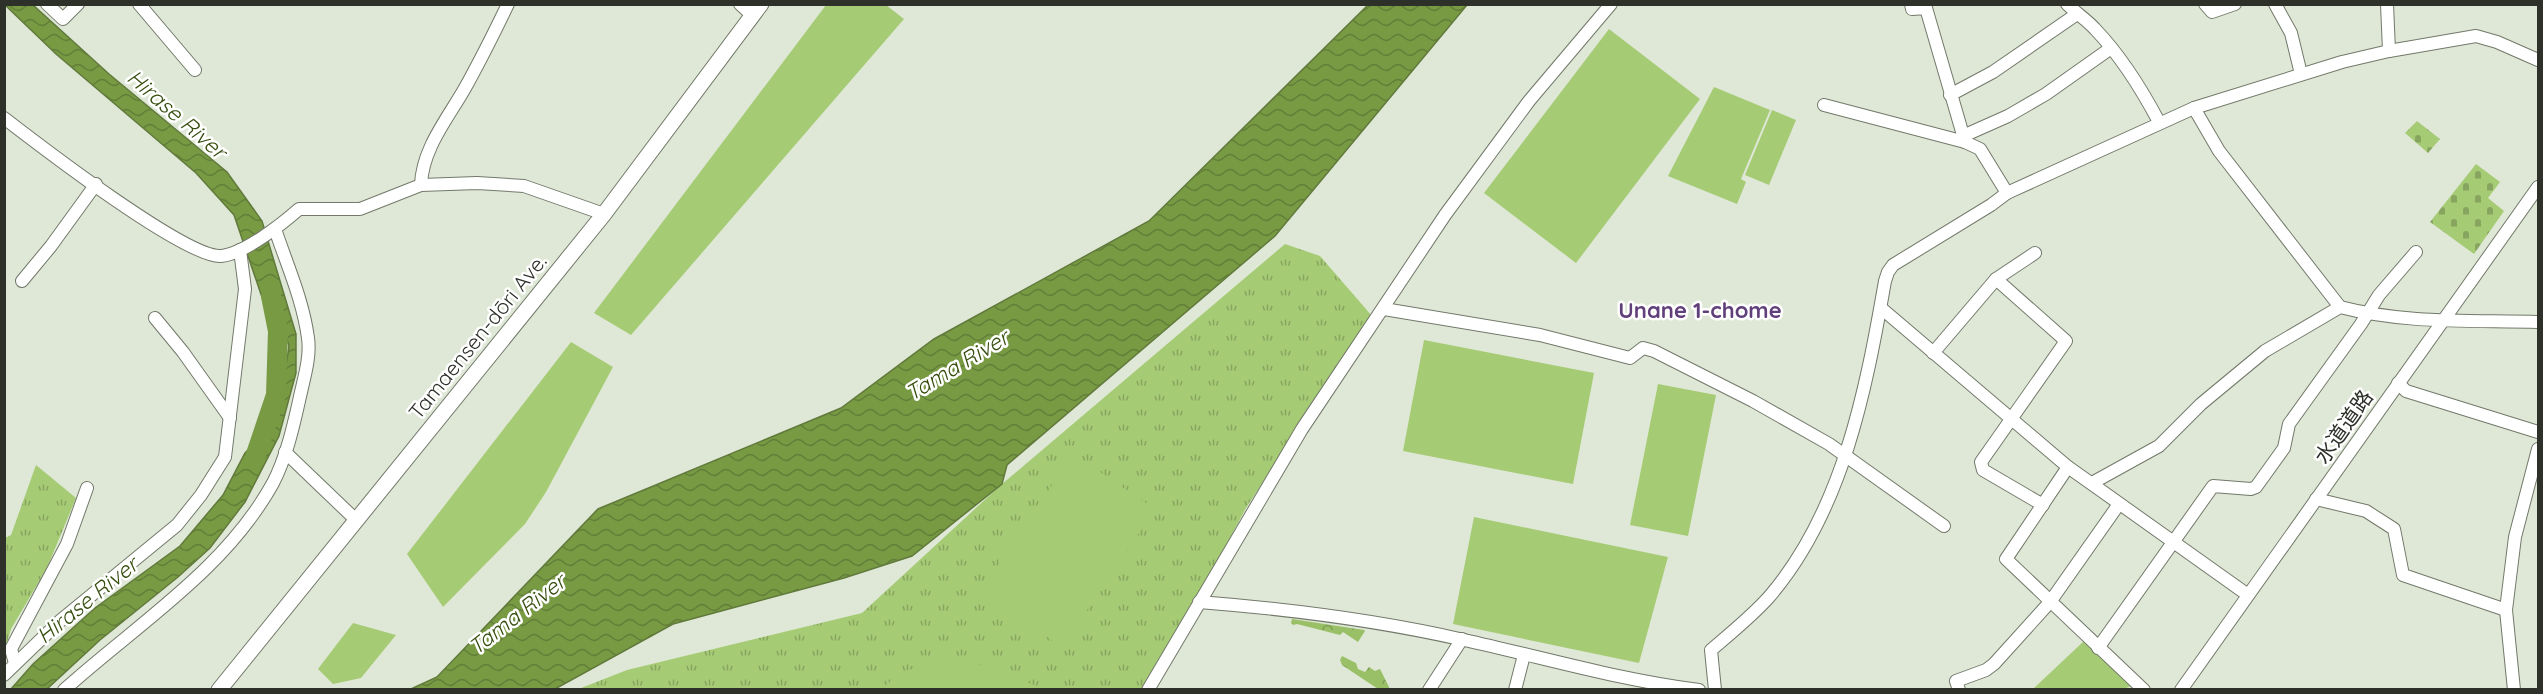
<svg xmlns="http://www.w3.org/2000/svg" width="2543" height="694" font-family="Quicksand,'Noto Sans JP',sans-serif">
	<defs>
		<pattern id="grass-tufts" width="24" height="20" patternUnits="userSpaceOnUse" patternTransform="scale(1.5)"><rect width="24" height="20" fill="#a6cb75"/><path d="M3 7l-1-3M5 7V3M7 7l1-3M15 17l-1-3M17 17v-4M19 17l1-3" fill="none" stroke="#88a560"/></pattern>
		<pattern id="forest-crowns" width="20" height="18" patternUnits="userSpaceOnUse" patternTransform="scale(1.5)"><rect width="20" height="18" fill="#99bf67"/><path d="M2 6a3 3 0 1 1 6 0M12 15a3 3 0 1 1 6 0" fill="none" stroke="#7d9c55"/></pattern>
		<pattern id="cemetery-stones" width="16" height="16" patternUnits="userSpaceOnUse" patternTransform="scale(1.5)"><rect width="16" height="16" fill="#a6cb75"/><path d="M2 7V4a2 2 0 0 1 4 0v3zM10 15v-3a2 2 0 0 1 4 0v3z" fill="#88a560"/></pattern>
		<pattern id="water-waves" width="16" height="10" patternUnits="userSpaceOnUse" patternTransform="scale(1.5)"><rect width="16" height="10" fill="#779a43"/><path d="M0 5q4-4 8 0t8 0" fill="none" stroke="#627e38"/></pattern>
	</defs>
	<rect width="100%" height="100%" fill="#dfe8d6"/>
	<g fill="url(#grass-tufts)">
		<path d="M 1285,244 L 1320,256 L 1372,316 L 1246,508 L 1209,577 L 1141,689 L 576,690 L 627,670 L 862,613 L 1002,484 Z"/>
		<path d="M 36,465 L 76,498 L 47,568 L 11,629 L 5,649 L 5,538 L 11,535 Z"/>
	</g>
	<g fill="url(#forest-crowns)">
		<path d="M 1292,619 L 1364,630 L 1365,631 L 1358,642 L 1343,632 L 1340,635 L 1297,624 L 1293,625 L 1291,623 Z"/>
		<path d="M 1342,656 L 1356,663 L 1358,669 L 1365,672 L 1369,667 L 1375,671 L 1380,669 L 1390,689 L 1378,689 L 1342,665 L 1340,660 Z"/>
	</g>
	<g fill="url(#cemetery-stones)">
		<path d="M 2417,121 L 2440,139 L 2428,153 L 2405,133 Z"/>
		<path d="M 2476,164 L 2500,182 L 2488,198 L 2504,211 L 2474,254 L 2430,222 Z"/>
	</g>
	<g fill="#a6cb75">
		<path d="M 826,5 L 886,5 L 904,19 L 631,335 L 594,313 Z"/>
		<path d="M 1609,29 L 1700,99 L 1576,263 L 1484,193 Z"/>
		<path d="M 1714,87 L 1770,110 L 1741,179 L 1746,182 L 1737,204 L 1668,176 Z"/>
		<path d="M 1772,110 L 1796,120 L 1769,185 L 1745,175 Z"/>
		<path d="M 1424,340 L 1594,373 L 1573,484 L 1403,451 Z"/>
		<path d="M 571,342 L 613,367 L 546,492 L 525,524 L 443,607 L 407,554 Z"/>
		<path d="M 1658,384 L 1716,395 L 1688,536 L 1630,525 Z"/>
		<path d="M 1073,454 L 1155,509 L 1062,647 L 980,592 Z"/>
		<path d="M 1474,517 L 1668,557 L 1639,663 L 1453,624 Z"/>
		<path d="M 353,623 L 396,635 L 361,678 L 333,684 L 318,669 Z"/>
		<path d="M 2084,641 L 2132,686 L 2120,690 L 2033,689 Z"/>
		<path d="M 948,659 L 996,668 L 1038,687 L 1036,690 L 880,689 L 905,671 Z"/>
	</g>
	<g fill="url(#water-waves)" stroke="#617a3c" stroke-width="1.5">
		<path d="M 1369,4 L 1467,5 L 1275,236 L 1007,465 L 1002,484 L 912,556 L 844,578 L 673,624 L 555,689 L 411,689 L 437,677 L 598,509 L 841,408 L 934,339 L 1149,221 Z"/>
		<path d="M 5,5 L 33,5 L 109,74 L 227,172 L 262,221 L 296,334 L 296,373 L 279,436 L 245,502 L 210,548 L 178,577 L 100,640 L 47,689 L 11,689 L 33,664 L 95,608 L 180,546 L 223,495 L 245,453 L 269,429 L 284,379 L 289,346 L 284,329 L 267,312 L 234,215 L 196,173 L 56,54 Z"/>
	</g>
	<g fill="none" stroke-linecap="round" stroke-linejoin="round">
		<path stroke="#779a43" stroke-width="20" d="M 254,460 L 276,395 L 278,331 L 271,296"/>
		<g stroke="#72796a" stroke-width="14">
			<g id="minor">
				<path d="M 47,4 L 63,19 L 78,4"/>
				<path d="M 139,4 L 195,70"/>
				<path d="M 740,4 L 753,16"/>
				<path d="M 1911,4 L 1912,9 L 1926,8 L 1965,142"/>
				<path d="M 2067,4 C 2076,13 2087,20 2095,29 C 2121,56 2142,90 2159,122"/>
				<path d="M 2205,4 L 2212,12 L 2235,4"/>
				<path d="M 2275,4 L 2291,33 L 2301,74"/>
				<path d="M 2387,4 L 2389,51"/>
				<path d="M 1950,95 L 1993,72 L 2077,14"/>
				<path d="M 1824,105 L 1965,142 L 1980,149 L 2007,193"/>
				<path d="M 2194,108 L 2219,151 L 2340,307"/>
				<path d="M 4,118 C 39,145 186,258 221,256 C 244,254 282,224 299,209 L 360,209 L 421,185 L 477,183 L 524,186 L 604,214"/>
				<path d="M 1963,136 L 2008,116 L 2046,94 L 2111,48"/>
				<path d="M 421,185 C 422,149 448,118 465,88 C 480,61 494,33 508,4"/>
				<path d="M 1996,279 L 2066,341 L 1981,462 L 1983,470 L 2043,505"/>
				<path d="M 22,281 L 51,246 L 96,184"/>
				<path d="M 1881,308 L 2068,467 L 2248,595"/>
				<path d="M 1384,309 L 1540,335 L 1630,358 L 1643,348 L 1654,351 L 1753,401 L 1829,444 L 1944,526"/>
				<path d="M 155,318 L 183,352 L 230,418"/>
				<path d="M 1933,353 L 1996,279 L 2035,253"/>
				<path d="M 2398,383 L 2406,391 L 2538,432"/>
				<path d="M 285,452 L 356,520"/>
				<path d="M 2068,467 L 2006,559 L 2144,690"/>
				<path d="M 2092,483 L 2159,446 L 2201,404 L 2265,351 L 2340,307 C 2405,324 2472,320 2538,322"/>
				<path d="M 2316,499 L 2366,511 L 2394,529 L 2403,575 L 2506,610"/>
				<path d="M 1199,602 C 1288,609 1377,620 1464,640 C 1542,657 1619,680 1699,690"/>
				<path d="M 2098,648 L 2213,486 L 2251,489 L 2256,487 L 2284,448 L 2289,424 L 2361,324 L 2379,295 L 2416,252"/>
				<path d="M 15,663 L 11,649 L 67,544 L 87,488"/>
				<path d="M 4,675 L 60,621 L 177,525 L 201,495 L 225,457 L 245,289 L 240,250"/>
				<path d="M 64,690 C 137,624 225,570 273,483 C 286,458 293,428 299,401 C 303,381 311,358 308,338 C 303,300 287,265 275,229"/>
				<path d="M 1148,690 L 1302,429 L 1445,215 L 1529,101 L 1611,4"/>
				<path d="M 1429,690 L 1462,639"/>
				<path d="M 1515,690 L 1524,655"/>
				<path d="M 1715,690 L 1711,650 C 1731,633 1752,616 1769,597 C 1843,511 1866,390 1885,281 L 1888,272 L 1893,265 L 1991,205 L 2007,193 L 2194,108 L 2342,62 L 2389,51 L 2476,36 L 2497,42 L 2538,60"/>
				<path d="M 1959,690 L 1956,681 L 1986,670 L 1994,664 L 2050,602 L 2119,504"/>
				<path d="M 2181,690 L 2538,187"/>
				<path d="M 2514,690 L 2506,610 L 2515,537 L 2538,449"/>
			</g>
		</g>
		<g stroke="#72796a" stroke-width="17">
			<path id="major" d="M 219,690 L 604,214 L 761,4"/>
		</g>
		<use href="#minor" stroke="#fff" stroke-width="12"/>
		<use href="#major" stroke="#fff" stroke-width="15"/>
	</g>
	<g text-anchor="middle" stroke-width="5" stroke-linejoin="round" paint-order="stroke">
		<g font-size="21" fill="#2e312a" stroke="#fff">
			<text transform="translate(478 337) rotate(-51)" y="7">Tamaensen-dōri Ave.</text>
			<text transform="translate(2344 427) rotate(-55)" y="7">水道道路</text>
		</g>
		<g font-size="22" font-style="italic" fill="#364e0e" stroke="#fff">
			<text transform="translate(177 114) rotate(41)" y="8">Hirase River</text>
			<text transform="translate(957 365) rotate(-31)" y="8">Tama River</text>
			<text transform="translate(87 600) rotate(-39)" y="8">Hirase River</text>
			<text transform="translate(517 614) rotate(-38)" y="8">Tama River</text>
		</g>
		<g font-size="22" font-weight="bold" fill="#603f7a" stroke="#fff">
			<text x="1700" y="318">Unane 1-chome</text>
		</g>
	</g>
	<rect width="2543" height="694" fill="none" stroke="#2e312a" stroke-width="12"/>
</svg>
